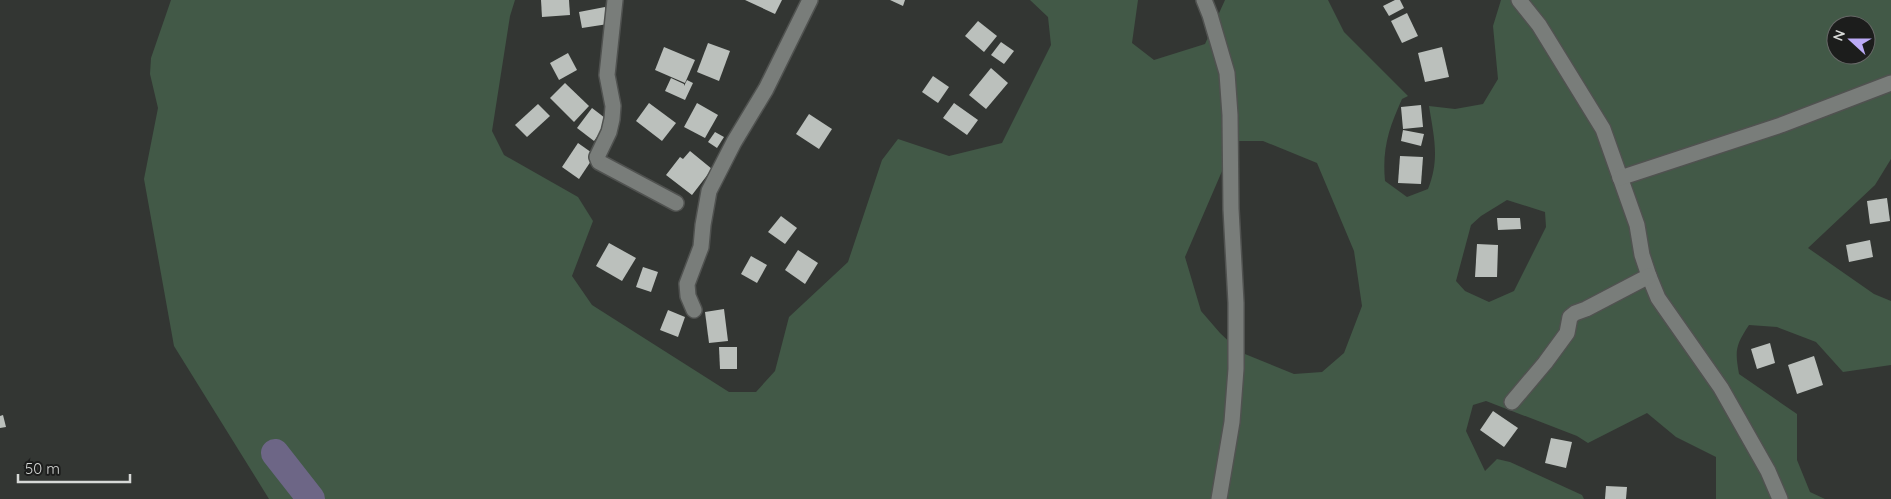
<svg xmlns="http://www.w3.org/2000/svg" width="1891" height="499" font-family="Quicksand,sans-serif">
	<rect width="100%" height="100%" fill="#333633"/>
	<path fill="#425947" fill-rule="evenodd" d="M 171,0 L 515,0 L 510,16 L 492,131 L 504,155 L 578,197 L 593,221 L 572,276 L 592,305 L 729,392 L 756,392 L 775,371 L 789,317 L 848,262 L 882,160 L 898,139 L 949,156 L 1002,143 L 1051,45 L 1048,17 L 1030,0 L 1138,0 L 1132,43 L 1154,60 L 1205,44 L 1225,0 L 1328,0 L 1344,32 L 1408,96 L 1402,99 C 1389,128 1382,148 1385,181 L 1407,197 L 1428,189 C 1440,159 1434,137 1429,106 L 1455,109 L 1483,104 L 1498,79 L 1493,26 L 1501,0 L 1891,0 L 1891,159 L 1875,185 L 1808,248 L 1874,294 L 1891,301 L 1891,365 L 1843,372 L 1816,342 L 1777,327 L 1749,325 C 1735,346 1735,351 1739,374 L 1797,414 L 1797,460 L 1810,492 L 1825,499 L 1716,499 L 1716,457 L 1676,437 L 1647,413 L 1588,443 L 1577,436 L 1486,401 L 1473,405 L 1466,431 L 1485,471 L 1497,459 L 1510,462 L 1582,495 L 1584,499 L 269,499 L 174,346 L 144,179 L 158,108 L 150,74 L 151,58 ZM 1836,25 L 1866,25 L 1866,55 L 1836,55 ZM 1235,141 L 1263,141 L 1317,163 L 1354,251 L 1362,306 L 1344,353 L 1322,372 L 1294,374 L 1240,352 L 1220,333 L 1201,311 L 1185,257 ZM 1507,200 L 1545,212 L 1546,227 L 1514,291 L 1489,302 L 1465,291 L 1456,281 L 1471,225 L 1481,216 Z"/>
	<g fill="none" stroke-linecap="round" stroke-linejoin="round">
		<path stroke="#6d6686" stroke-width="28" d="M 275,453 L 311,499"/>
	</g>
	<g fill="#bbc0bc">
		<path d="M 541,0 L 569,0 L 570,15 L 542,17 Z"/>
		<path d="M 745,0 L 782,0 L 775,14 Z"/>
		<path d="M 890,0 L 905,0 L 903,6 Z"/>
		<path d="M 1395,0 L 1400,0 L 1404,8 L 1389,16 L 1383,6 Z"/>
		<path d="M 605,7 L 608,24 L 582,28 L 579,12 Z"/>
		<path d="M 1407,13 L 1418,36 L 1402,43 L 1391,21 Z"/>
		<path d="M 978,21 L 997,36 L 984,52 L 965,36 Z"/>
		<path d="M 1001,42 L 1014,51 L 1004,64 L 991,55 Z"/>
		<path d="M 708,43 L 730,51 L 719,81 L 697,72 Z"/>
		<path d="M 664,47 L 695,60 L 685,83 L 655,70 Z"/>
		<path d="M 1442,47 L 1449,77 L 1425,82 L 1418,53 Z"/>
		<path d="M 568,53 L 577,70 L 559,80 L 550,63 Z"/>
		<path d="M 991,68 L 1008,83 L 986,109 L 969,95 Z"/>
		<path d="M 933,76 L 949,87 L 938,103 L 922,92 Z"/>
		<path d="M 671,78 L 684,84 L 684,86 L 687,80 L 693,83 L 685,100 L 665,91 Z"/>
		<path d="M 565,83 L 589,106 L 574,122 L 550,98 Z"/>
		<path d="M 649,103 L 676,123 L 662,141 L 636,121 Z"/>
		<path d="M 697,103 L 718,115 L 705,138 L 684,127 Z"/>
		<path d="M 954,103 L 978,120 L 967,135 L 943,118 Z"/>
		<path d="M 538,104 L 550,116 L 527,137 L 515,125 Z"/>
		<path d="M 1421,105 L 1423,127 L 1403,129 L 1401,107 Z"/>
		<path d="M 592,108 L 609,121 L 594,141 L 577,128 Z"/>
		<path d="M 809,114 L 832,129 L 819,149 L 796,134 Z"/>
		<path d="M 1403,130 L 1424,134 L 1421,146 L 1401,141 Z"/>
		<path d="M 715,132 L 724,137 L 717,148 L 708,142 Z"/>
		<path d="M 578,143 L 595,155 L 579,179 L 562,167 Z"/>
		<path d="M 690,151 L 712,169 L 692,195 L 666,175 L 680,157 L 683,159 Z"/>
		<path d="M 1400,156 L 1423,157 L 1421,184 L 1398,183 Z"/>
		<path d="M 1887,198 L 1890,221 L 1870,224 L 1867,201 Z"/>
		<path d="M 781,216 L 797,228 L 785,244 L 768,232 Z"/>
		<path d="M 1497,218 L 1520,218 L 1521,229 L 1498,230 Z"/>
		<path d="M 1870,240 L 1873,257 L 1849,262 L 1846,245 Z"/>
		<path d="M 609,243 L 636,258 L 622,281 L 596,266 Z"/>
		<path d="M 1477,244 L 1498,245 L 1497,277 L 1475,277 Z"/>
		<path d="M 798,250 L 818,263 L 805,284 L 785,270 Z"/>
		<path d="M 751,256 L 767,265 L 757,283 L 741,274 Z"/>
		<path d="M 643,267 L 658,272 L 651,292 L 636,287 Z"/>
		<path d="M 724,309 L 728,341 L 709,343 L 705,312 Z"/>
		<path d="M 668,310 L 685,317 L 678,337 L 660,330 Z"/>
		<path d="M 1770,343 L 1775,363 L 1757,369 L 1751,349 Z"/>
		<path d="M 719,347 L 737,347 L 737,369 L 720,369 Z"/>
		<path d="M 1814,356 L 1823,385 L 1797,394 L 1788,365 Z"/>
		<path d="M 1493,411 L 1518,428 L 1504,447 L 1480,430 Z"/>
		<path d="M 3,415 L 6,427 L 0,428 L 0,416 Z"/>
		<path d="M 1551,438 L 1572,442 L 1566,468 L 1545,463 Z"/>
		<path d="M 1606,486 L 1627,487 L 1626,499 L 1605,499 Z"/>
	</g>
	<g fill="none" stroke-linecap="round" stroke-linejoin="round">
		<g stroke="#505250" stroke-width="18">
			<g id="minor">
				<path d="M 615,0 L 607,75 L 613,106 L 612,119 L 609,132 L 597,157 L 599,162 L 676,203"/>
				<path d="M 1204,0 L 1210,15 L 1227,73 L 1230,115 L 1231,209 L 1236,303 L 1236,369 L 1232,422 L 1219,499"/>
				<path d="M 1519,0 L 1539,25 L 1603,129 L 1637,225 L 1642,255 L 1649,276 L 1658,298 L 1721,388 L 1768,471 L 1780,499"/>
				<path d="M 1620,178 L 1781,125 L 1891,83"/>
				<path d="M 694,310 L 688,296 L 687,284 L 701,247 L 703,225 L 709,191 L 734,142 L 766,89 L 810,0"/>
				<path d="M 1512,402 L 1545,363 L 1567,333 L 1570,317 L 1575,313 L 1586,309 L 1649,276"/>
			</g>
		</g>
		<use href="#minor" stroke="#797d7a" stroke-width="15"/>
	</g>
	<g transform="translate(1851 40) rotate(291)"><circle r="24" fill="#1c1d1c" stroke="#676867"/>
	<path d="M0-4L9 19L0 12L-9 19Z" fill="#bbaaf6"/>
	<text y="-8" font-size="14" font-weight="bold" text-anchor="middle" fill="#d7d9d7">N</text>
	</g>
	<path d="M18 474v8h112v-8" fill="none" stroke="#d7d9d7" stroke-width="2.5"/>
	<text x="25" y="474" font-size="15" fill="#d7d9d7" stroke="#1c1d1c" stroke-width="4" paint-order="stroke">50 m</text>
</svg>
